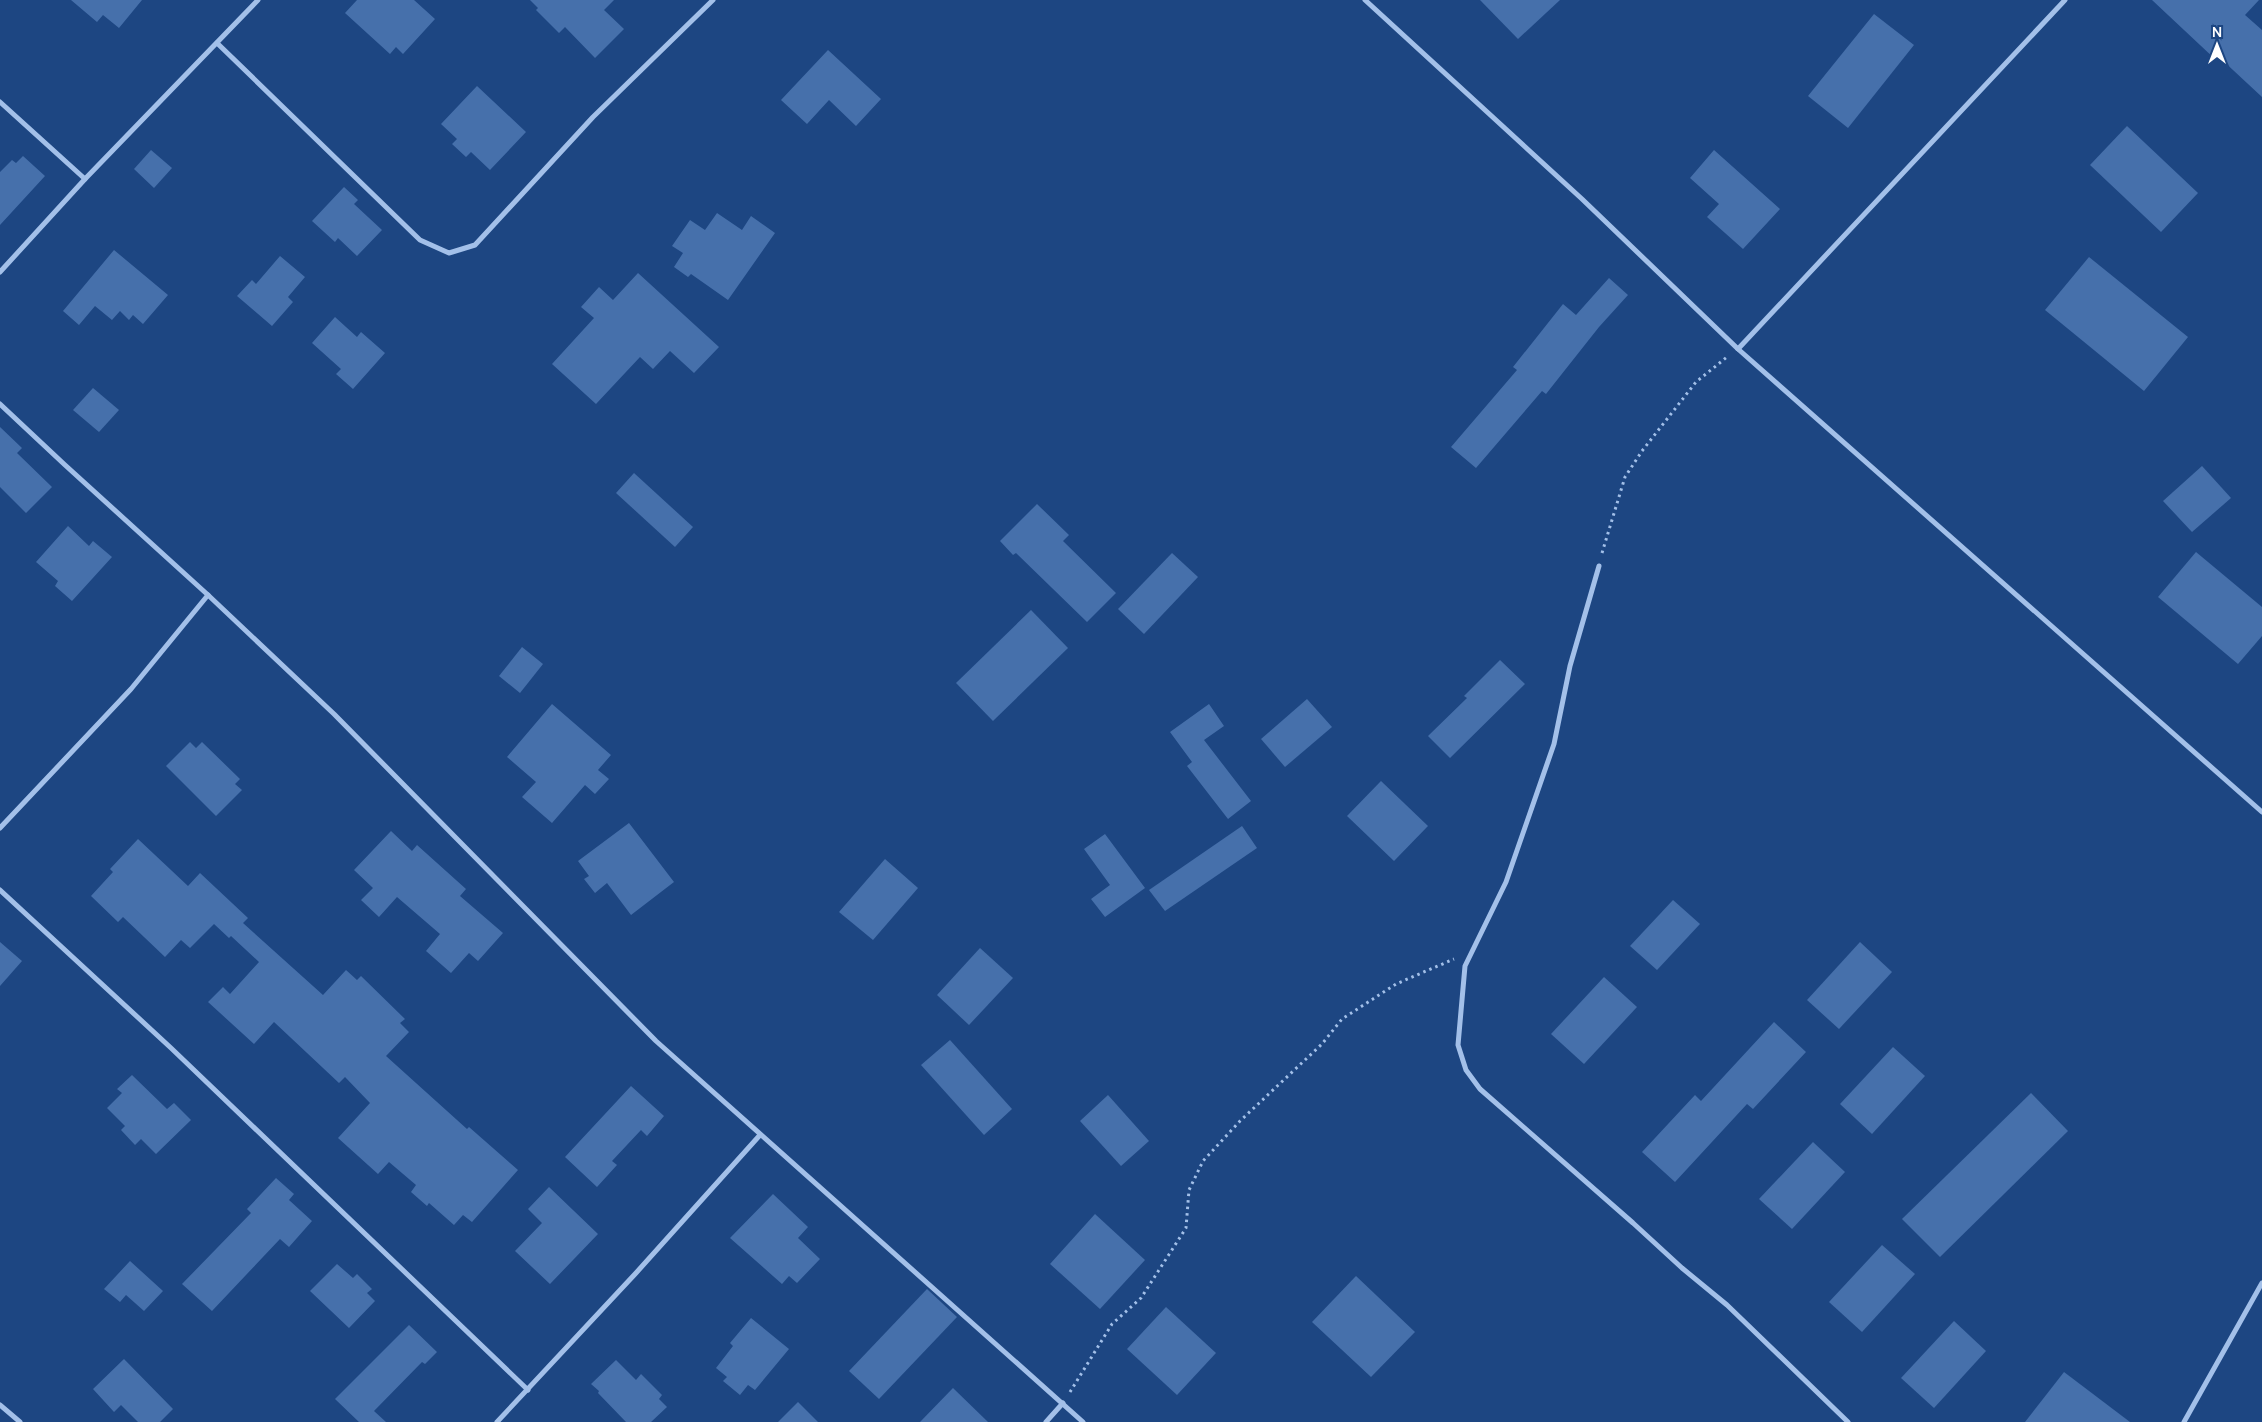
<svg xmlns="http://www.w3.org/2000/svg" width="2262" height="1422" font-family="Manrope,sans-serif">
	<rect width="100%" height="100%" fill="#1d4682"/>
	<g fill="#4670ab">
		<path d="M 71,0 L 142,0 L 119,28 L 103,15 L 97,22 Z"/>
		<path d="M 357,0 L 414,0 L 435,19 L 403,54 L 396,47 L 390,54 L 345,13 Z"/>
		<path d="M 530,0 L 614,0 L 604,10 L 624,29 L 595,58 L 565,27 L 559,33 L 536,10 L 538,8 Z"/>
		<path d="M 1480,0 L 1560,0 L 1518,39 Z"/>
		<path d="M 2152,0 L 2259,0 L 2245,15 L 2262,30 L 2262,97 L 2219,57 L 2216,60 Z"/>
		<path d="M 1874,14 L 1914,45 L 1848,128 L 1808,96 Z"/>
		<path d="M 828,50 L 881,99 L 856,126 L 829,100 L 807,124 L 781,100 Z"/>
		<path d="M 477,86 L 526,132 L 490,170 L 471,152 L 466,157 L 452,144 L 457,139 L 441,124 Z"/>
		<path d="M 2127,126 L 2198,193 L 2161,232 L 2090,165 Z"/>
		<path d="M 151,150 L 172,168 L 154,188 L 134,169 Z"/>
		<path d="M 1714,150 L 1780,209 L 1743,249 L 1707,217 L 1719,204 L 1690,178 Z"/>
		<path d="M 23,156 L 45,176 L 0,225 L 0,172 L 12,160 L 16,163 Z"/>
		<path d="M 344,187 L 358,200 L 354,204 L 382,230 L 357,256 L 338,238 L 335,242 L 312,221 Z"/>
		<path d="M 717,213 L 742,230 L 751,216 L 775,233 L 728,300 L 691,274 L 688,277 L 674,267 L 683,253 L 672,246 L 690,220 L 705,230 Z"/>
		<path d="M 114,250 L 168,295 L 143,324 L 133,315 L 129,320 L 120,311 L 112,320 L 95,306 L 79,325 L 63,311 Z"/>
		<path d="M 280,256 L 305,277 L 288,297 L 293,302 L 272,326 L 237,296 L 252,280 L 256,284 Z"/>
		<path d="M 2089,257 L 2188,337 L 2144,391 L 2045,310 Z"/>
		<path d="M 638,273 L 719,347 L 694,373 L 670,351 L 653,369 L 640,357 L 596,404 L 552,364 L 594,318 L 581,307 L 599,287 L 613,300 Z"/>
		<path d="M 1609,278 L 1628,295 L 1599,327 L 1546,394 L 1542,391 L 1476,468 L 1451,447 L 1517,370 L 1513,367 L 1563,304 L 1576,315 Z"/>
		<path d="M 335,317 L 357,337 L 361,332 L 385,353 L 353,389 L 336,374 L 341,369 L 312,343 Z"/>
		<path d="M 93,388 L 119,410 L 99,432 L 73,410 Z"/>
		<path d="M 0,427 L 22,448 L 17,453 L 52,487 L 26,513 L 0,487 Z"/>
		<path d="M 2202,466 L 2231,498 L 2192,532 L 2163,501 Z"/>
		<path d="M 634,473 L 693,527 L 675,547 L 616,493 Z"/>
		<path d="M 1037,504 L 1069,535 L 1063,541 L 1116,593 L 1087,622 L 1016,553 L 1013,555 L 1000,541 Z"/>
		<path d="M 68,526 L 89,546 L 93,541 L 112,557 L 72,601 L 55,586 L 58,581 L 36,562 Z"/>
		<path d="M 2196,552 L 2262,607 L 2262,636 L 2238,664 L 2158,597 Z"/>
		<path d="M 1172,553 L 1198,577 L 1144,634 L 1118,609 Z"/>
		<path d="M 1031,610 L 1068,648 L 993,721 L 956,683 Z"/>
		<path d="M 522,647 L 543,664 L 520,693 L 499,676 Z"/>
		<path d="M 1500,660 L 1525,684 L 1450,758 L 1428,736 L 1467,698 L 1464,696 Z"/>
		<path d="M 1307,699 L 1332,727 L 1285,767 L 1261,739 Z"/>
		<path d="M 552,704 L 611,755 L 598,770 L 609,779 L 595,794 L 585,785 L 552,823 L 522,797 L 536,782 L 507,757 Z"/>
		<path d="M 1209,704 L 1224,726 L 1204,740 L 1251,801 L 1228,819 L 1187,766 L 1192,762 L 1170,732 Z"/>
		<path d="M 190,742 L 196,748 L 202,742 L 240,779 L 235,784 L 242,790 L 216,816 L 166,766 Z"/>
		<path d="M 1381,781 L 1428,826 L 1394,861 L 1347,816 Z"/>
		<path d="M 629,823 L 674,882 L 631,915 L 607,883 L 595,893 L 584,879 L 589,876 L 578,861 Z"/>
		<path d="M 1242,826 L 1257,848 L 1165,911 L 1149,890 Z"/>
		<path d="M 391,831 L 412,851 L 417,845 L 466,889 L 460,896 L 503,933 L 478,961 L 469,953 L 451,973 L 426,951 L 440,934 L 397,897 L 379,917 L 361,900 L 373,888 L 354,870 Z"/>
		<path d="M 1105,834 L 1145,888 L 1105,917 L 1091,899 L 1110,885 L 1084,849 Z"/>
		<path d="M 138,839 L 188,886 L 200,873 L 248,918 L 243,923 L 323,995 L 346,970 L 357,980 L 361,976 L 405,1019 L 400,1023 L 409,1032 L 386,1056 L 467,1129 L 469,1127 L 518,1170 L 472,1222 L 463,1215 L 454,1225 L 429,1203 L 427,1206 L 411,1192 L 416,1185 L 389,1162 L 378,1174 L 338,1138 L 370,1103 L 345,1077 L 339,1083 L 274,1022 L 254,1044 L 208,1002 L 223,987 L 230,994 L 259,962 L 231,936 L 229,938 L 214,924 L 190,948 L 181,940 L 165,957 L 123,917 L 118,922 L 91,896 L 113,872 L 110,869 Z"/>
		<path d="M 885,859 L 918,888 L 873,940 L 839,912 Z"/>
		<path d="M 1673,900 L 1700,924 L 1657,970 L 1630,946 Z"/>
		<path d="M 0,942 L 22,961 L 0,986 Z"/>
		<path d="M 1860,942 L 1892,972 L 1839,1029 L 1807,1000 Z"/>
		<path d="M 980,948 L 1013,978 L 969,1025 L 937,995 Z"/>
		<path d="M 1604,977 L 1637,1007 L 1584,1064 L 1551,1034 Z"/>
		<path d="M 1774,1022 L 1806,1052 L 1753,1109 L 1747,1104 L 1675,1182 L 1642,1152 L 1695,1095 L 1701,1101 Z"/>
		<path d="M 950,1040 L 1012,1109 L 984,1135 L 921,1065 Z"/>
		<path d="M 1893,1047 L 1925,1076 L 1872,1134 L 1840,1104 Z"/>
		<path d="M 132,1075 L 167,1109 L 174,1103 L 191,1120 L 156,1154 L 141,1139 L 135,1145 L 121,1130 L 125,1126 L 107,1108 L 122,1093 L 117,1089 Z"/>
		<path d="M 631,1086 L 664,1116 L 647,1136 L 641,1130 L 612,1161 L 617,1165 L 597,1187 L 565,1157 Z"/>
		<path d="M 2031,1093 L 2068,1131 L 1940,1257 L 1902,1219 Z"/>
		<path d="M 1108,1095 L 1149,1141 L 1121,1166 L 1080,1121 Z"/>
		<path d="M 1813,1142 L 1845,1172 L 1792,1229 L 1759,1199 Z"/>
		<path d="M 276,1178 L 294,1194 L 289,1200 L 312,1221 L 289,1247 L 280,1239 L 212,1311 L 182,1284 L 251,1213 L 247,1209 Z"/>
		<path d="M 549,1187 L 598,1234 L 550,1284 L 515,1251 L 542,1223 L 528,1209 Z"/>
		<path d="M 773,1194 L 808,1227 L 798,1238 L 820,1259 L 797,1283 L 789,1276 L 782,1284 L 730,1238 Z"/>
		<path d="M 1095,1214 L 1145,1260 L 1100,1309 L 1050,1264 Z"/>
		<path d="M 1882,1245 L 1915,1274 L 1862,1332 L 1829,1302 Z"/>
		<path d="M 130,1261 L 163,1291 L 144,1311 L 126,1295 L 120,1302 L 104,1289 Z"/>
		<path d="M 337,1264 L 353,1278 L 357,1274 L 372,1289 L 367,1293 L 375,1301 L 349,1328 L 310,1291 Z"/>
		<path d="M 1356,1276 L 1415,1332 L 1371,1377 L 1312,1322 Z"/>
		<path d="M 927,1289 L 957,1317 L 879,1399 L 849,1371 Z"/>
		<path d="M 1166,1307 L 1216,1353 L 1177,1395 L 1127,1349 Z"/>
		<path d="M 751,1318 L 789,1349 L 755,1390 L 748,1385 L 740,1395 L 723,1381 L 727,1377 L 716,1368 L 733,1346 L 730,1343 Z"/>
		<path d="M 1954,1321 L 1986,1351 L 1934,1408 L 1901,1378 Z"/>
		<path d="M 409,1325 L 437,1352 L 425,1364 L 422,1362 L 374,1411 L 386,1422 L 359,1422 L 335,1399 Z"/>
		<path d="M 124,1359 L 173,1409 L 160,1422 L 138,1422 L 121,1405 L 114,1412 L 93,1389 Z"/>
		<path d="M 616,1360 L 636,1380 L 641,1374 L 662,1395 L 659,1399 L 667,1407 L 651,1422 L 626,1422 L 598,1393 L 599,1391 L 591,1384 Z"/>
		<path d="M 2064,1372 L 2130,1422 L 2025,1422 Z"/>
		<path d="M 953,1388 L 988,1422 L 920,1422 Z"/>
		<path d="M 798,1402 L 818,1422 L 778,1422 Z"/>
	</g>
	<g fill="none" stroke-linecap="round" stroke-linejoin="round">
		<g stroke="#a3c0e9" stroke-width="3" stroke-dasharray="2.5 4" stroke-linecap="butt">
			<path d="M 1602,553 L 1625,477 L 1642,451 L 1696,382 L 1727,357"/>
			<path d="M 1070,1392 L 1112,1324 L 1141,1298 L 1186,1228 L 1189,1190 L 1203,1161 L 1240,1121 L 1322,1044 L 1342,1019 L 1396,984 L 1454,959"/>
		</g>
		<g stroke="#a3c0e9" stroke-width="5">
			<path d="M 1365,0 L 1582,199 L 1738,349 L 2262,812"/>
			<path d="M 217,43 L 420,240 L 449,253 L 475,245 L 593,117 L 713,0"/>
			<path d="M 0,102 L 85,179"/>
			<path d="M 0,272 L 85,179 L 258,0"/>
			<path d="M 1738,349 L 2065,0"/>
			<path d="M 0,404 L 65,465 L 208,595 L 334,714 L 656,1041 L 1083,1422"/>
			<path d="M 1599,566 L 1570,666 L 1554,744 L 1506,882 L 1465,966 L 1458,1045 L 1466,1070 L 1480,1089 L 1633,1223 L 1682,1268 L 1727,1305 L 1848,1422"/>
			<path d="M 0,828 L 131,689 L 208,595"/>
			<path d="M 0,890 L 171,1048 L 528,1390"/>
			<path d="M 0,1405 L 20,1422"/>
			<path d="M 497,1422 L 636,1273 L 760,1135"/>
			<path d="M 1046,1422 L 1063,1403"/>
			<path d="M 2184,1422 L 2262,1283"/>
		</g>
	</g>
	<g transform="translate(2217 45)" stroke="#1d4682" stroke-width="4" paint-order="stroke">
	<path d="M0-4L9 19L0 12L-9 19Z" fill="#ffffff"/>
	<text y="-8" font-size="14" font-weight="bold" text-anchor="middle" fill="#ffffff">N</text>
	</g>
</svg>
